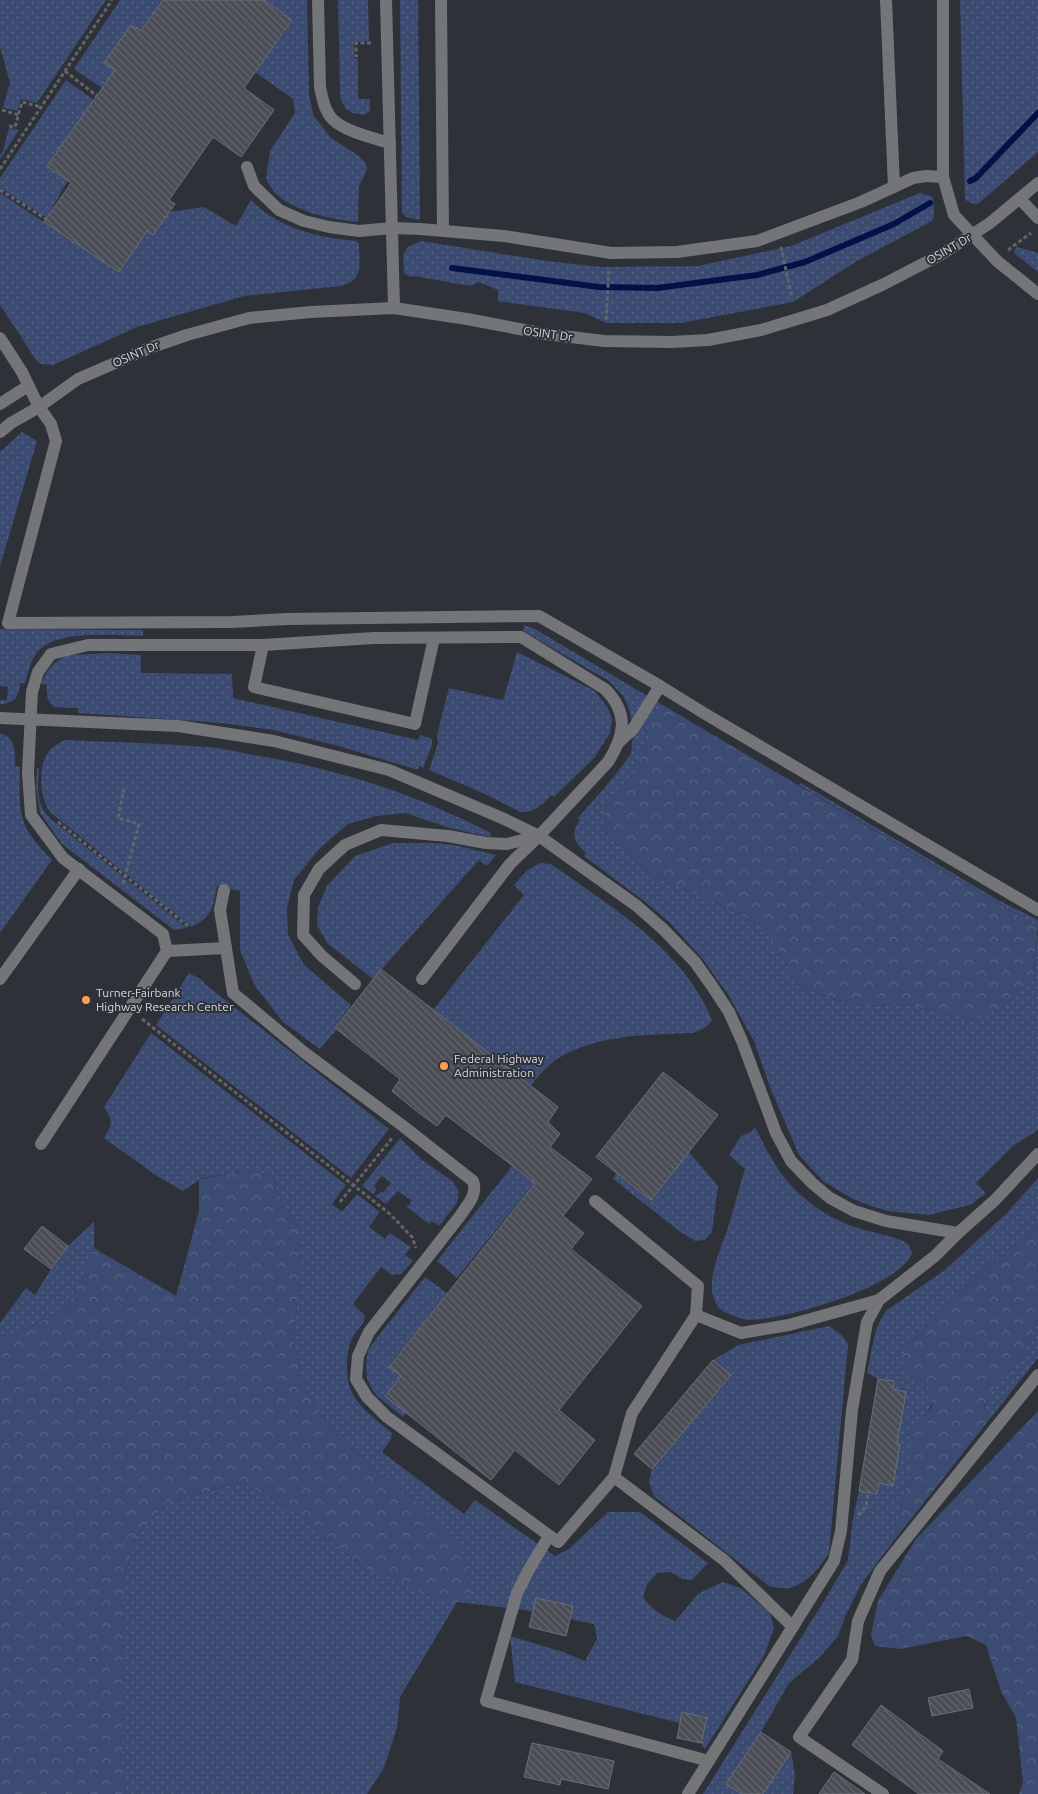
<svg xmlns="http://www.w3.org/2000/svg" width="1038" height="1794" font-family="Ubuntu,sans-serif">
	<defs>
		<pattern id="grass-dots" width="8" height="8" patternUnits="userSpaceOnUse" patternTransform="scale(1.25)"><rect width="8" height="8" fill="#3b4b71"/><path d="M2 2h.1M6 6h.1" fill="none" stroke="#576485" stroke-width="1.8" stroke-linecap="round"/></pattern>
		<pattern id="forest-crowns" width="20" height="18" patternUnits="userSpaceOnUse" patternTransform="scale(1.25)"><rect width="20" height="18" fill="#3b4b71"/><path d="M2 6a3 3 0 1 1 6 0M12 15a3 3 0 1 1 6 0" fill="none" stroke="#576485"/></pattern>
		<pattern id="building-back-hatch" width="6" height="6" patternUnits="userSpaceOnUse" patternTransform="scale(1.25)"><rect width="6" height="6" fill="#4a4d55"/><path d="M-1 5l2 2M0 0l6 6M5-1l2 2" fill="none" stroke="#63666d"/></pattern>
	</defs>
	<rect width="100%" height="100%" fill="#2e3138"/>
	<g fill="url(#grass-dots)">
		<path d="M 0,0 L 106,0 L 37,103 L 21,99 L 17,111 L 3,107 L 10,83 L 0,47 Z"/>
		<path d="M 120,0 L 163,0 L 141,31 L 131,25 L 104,63 L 115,70 L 102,88 L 74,69 Z"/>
		<path d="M 264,0 L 307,0 L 309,93 L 313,115 L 331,138 L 359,156 L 366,164 L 367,170 L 359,186 L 358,222 C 333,220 292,211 274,192 C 271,188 268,183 266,179 L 270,151 L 295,113 L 293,99 L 255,72 L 293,20 Z"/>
		<path d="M 338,0 L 368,0 L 369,41 L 354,42 L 354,58 L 358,59 L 358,99 L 370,99 L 370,111 L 364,115 L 353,113 L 346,109 L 341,100 L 340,93 Z"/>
		<path d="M 400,0 L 418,0 L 420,220 L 406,217 L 402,212 Z"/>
		<path d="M 960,0 L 1038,0 L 1038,152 L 979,203 L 974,204 L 965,200 Z"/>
		<path d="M 66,80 L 94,100 L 47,166 L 68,181 C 59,193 55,205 47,218 L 0,188 L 0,178 Z"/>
		<path d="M 9,128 L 19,130 L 0,159 L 0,154 L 2,154 Z"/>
		<path d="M 0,193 L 119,272 L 147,231 L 153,235 L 169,212 L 204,207 L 236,226 L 251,200 C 277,228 319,238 356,241 L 359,243 C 359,263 365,280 341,286 L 244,296 L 137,327 L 53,365 L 41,364 L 36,360 L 0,305 Z"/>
		<path d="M 920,193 L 933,197 L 934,217 L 932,221 L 857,261 L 793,302 L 681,323 L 606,323 L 585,313 L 498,301 L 498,290 L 479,282 L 470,286 L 414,276 L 410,277 L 404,273 L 403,255 L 408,247 L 421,241 L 547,261 L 601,267 L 698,266 L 791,246 Z"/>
		<path d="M 1017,247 L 1038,253 L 1038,272 L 1015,254 L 1014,250 Z"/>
		<path d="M 22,432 L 37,441 L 0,566 L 0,452 Z"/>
		<path d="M 524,625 L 535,629 L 666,707 L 648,730 L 639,765 L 607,807 L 602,829 L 616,844 L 656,878 L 714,901 L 747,918 L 771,938 L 800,986 L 852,1006 L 908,1005 L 974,1020 L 1034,970 L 1038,933 L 1038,1130 L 1013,1146 L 976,1183 L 986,1193 L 970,1205 L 928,1215 L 888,1211 L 871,1206 L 853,1199 L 823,1181 L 799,1155 L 770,1087 L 754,1041 L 729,996 L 702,958 L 669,922 L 644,901 L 584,856 L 586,853 C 574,843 570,833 580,820 L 578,818 L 612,779 L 631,754 L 634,729 L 628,706 L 624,697 L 609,681 L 523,631 Z"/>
		<path d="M 0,629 L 143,630 L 143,636 C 114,636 55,628 36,654 C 30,662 28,674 25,683 L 20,683 C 20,696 14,704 0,704 L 0,700 L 7,700 L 8,687 L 0,686 Z"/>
		<path d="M 517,652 L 595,691 L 609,710 L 612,720 L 610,733 L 594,758 L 554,797 L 551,795 C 542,805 534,813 520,812 L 485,794 L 429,770 L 438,743 L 437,735 L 449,688 L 502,700 L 504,698 Z"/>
		<path d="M 108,653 L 141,655 L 141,673 L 232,674 L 233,698 L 418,740 L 420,735 L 432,739 L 432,745 L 423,768 L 419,766 L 418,770 L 339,746 L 273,730 L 222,723 L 78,713 L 78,708 L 54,707 C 47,701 46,694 47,685 L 42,684 C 43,674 55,661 64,657 C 72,654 98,654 108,653 Z"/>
		<path d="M 0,733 C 16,738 15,751 15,766 L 20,767 C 19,814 17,825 52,860 L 0,933 Z"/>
		<path d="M 65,740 C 112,742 159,743 206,747 C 222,748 238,752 254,755 C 339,769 415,794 491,833 L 490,837 L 450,828 L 405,813 L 376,816 L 348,824 L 319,849 L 294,880 L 287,908 L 288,935 L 304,965 L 351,1005 L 335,1027 L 337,1029 L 320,1049 L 283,1022 L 255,986 L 240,950 L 240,891 L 217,886 C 213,907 212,918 191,927 L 50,812 C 40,798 38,770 47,754 C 51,747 59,743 65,740 Z"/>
		<path d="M 37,768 L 39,768 C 38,781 36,799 44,811 C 48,817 56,823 62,828 L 187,928 L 174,930 L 62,844 L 40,813 L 36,787 Z"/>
		<path d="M 801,783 L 998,900 L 1038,920 L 1038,927 L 799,785 Z"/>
		<path d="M 393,843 L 435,843 L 454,845 L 496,855 L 487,866 L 479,860 L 373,979 L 327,943 L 317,925 L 318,907 L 327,886 L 355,856 Z"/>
		<path d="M 540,863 L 551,864 L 558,869 C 616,910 684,951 712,1020 C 707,1028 701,1030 692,1033 C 646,1035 598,1034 557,1059 C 547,1065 538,1077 530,1086 L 433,1010 L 524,895 L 514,885 L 526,871 Z"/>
		<path d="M 189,973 L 202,980 L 205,984 L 389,1129 L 351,1178 L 156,1025 Z"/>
		<path d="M 151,1033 L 346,1185 L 332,1204 L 342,1212 L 357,1194 L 380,1212 L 369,1227 L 385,1239 L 390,1233 L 411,1247 L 405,1255 L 413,1261 L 401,1274 L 392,1275 L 381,1267 L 353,1304 L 365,1316 C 364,1326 356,1330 352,1339 C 348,1347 347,1357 347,1365 C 345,1400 369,1413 392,1433 L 391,1439 L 382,1452 L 464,1514 L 475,1500 L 555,1556 L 569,1549 L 608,1512 L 640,1512 L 708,1563 L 692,1580 L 682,1579 L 671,1572 L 657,1573 L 647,1585 L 643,1597 C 651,1609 661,1615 675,1621 L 699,1593 L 723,1582 L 742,1589 L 770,1613 L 774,1628 L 764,1656 L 705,1749 L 702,1746 L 701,1743 L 707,1718 L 683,1712 L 680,1723 L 515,1682 L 510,1636 L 563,1652 L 585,1661 L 597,1639 L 594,1624 L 525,1610 L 457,1602 L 400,1697 L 397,1728 L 384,1768 L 367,1794 L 126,1794 L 122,1763 L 123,1584 L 135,1539 L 168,1501 L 198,1495 L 240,1481 L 296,1513 L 360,1565 L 422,1506 L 339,1439 L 306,1391 L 293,1343 L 299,1282 L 299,1228 L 282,1201 L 272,1175 L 247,1171 L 202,1178 L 183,1191 L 157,1176 L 104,1138 C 113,1123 113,1121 104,1107 Z"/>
		<path d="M 755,1127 C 761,1138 766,1150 773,1161 C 790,1191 823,1217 855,1227 C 871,1233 888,1234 903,1241 L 908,1244 L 912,1253 C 900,1287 786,1319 751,1320 C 742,1320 726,1314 719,1308 C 716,1305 712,1294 712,1290 C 710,1270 723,1244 729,1224 C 735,1206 739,1187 745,1169 L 729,1155 L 741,1136 L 751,1132 Z"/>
		<path d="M 400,1138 L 421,1159 L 452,1181 L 456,1187 L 459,1192 L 457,1203 L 439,1226 L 432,1221 L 429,1224 L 407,1207 L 412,1201 L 398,1191 L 386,1204 L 375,1196 L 381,1192 L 383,1193 L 391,1183 L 382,1176 L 374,1186 L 377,1189 L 373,1194 L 362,1186 Z"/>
		<path d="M 689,1152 L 718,1186 L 712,1232 L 705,1240 L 695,1241 L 679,1231 L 613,1179 L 616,1173 L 651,1200 Z"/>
		<path d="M 517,1160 L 539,1177 L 457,1278 L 437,1261 Z"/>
		<path d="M 1038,1178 L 1038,1222 L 1006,1252 L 977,1274 L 955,1300 L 913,1339 L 909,1373 L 932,1390 L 934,1400 L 908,1449 L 908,1481 L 892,1543 L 860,1586 L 845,1617 L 838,1636 L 820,1657 L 789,1683 L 761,1732 L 726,1784 L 742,1794 L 703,1794 L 829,1593 L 848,1560 L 853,1518 L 859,1491 L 877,1494 L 879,1483 L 893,1485 L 900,1444 L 885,1441 L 901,1418 L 906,1392 L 893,1389 L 894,1381 L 878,1379 L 867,1373 C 872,1352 873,1327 887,1310 L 945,1270 L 1007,1213 Z"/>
		<path d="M 94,1222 L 94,1248 L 82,1281 L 64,1310 L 0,1341 L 0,1323 L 26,1288 L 35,1295 L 51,1269 L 68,1246 Z"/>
		<path d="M 425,1277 L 447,1293 L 389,1366 L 401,1376 L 407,1412 L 403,1417 L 378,1397 L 373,1391 L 367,1379 L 366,1364 L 368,1350 L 376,1339 Z"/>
		<path d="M 1038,1319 L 1038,1358 L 989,1420 L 984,1407 L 991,1391 L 1008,1373 L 1019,1364 Z"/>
		<path d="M 829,1326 L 842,1335 L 848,1344 L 829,1553 C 820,1567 807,1584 789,1588 C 783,1589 775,1587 769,1586 L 654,1496 L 649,1482 L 652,1469 L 731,1375 L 713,1360 L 738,1345 Z"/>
		<path d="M 791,1752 L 795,1775 L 793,1794 L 763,1794 Z"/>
	</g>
	<g fill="url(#forest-crowns)">
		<path d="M 666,707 L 1038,927 L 1034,970 L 1017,998 L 974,1020 L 908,1005 L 852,1006 L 800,986 L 771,938 L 747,918 L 714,901 L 656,878 L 616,844 L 602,829 L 607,807 L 639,765 L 648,730 Z"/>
		<path d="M 247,1171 L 272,1175 L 282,1201 L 299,1228 L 299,1282 L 293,1343 L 306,1391 L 339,1439 L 422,1506 L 461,1548 L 471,1592 L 467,1598 L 457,1602 L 439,1599 L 360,1565 L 296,1513 L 240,1481 L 198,1495 L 168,1501 L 135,1539 L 123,1584 L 122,1763 L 126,1794 L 0,1794 L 0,1341 L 64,1310 L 82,1281 L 94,1248 L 176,1296 L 199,1211 L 199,1179 Z"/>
		<path d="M 1038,1222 L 1038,1319 L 1019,1364 L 1008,1373 L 991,1391 L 984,1407 L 989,1420 L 892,1543 L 908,1481 L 908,1449 L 912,1424 C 926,1414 937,1410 932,1390 L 909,1373 L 903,1363 L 902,1357 L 907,1347 L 925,1326 L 955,1300 L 977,1274 L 1006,1252 Z"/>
		<path d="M 1038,1411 L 1038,1794 L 1019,1794 L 1023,1782 L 1016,1718 L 1001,1691 L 986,1645 L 967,1636 L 900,1649 L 875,1646 L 871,1635 L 878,1601 L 916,1539 Z"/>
	</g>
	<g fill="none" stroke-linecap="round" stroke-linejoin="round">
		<g stroke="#041149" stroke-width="6">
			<path d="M 970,181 L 976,178 L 1038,113"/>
			<path d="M 452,268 L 599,287 L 657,288 L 757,275 L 805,262 L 894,224 L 930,203"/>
		</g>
	</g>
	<g fill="url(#building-back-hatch)" stroke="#6a6e75">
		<path d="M 163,0 L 264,0 L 292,20 L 244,88 L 274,110 L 241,157 L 213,137 L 169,200 L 175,204 L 153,235 L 147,231 L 119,272 L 44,222 L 71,183 L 47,166 L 115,70 L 104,63 L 131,25 L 141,31 Z"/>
		<path d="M 381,969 L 558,1107 L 548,1122 L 560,1134 L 550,1147 L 592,1179 L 563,1216 L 584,1233 L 571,1249 L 642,1306 L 559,1410 L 595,1440 L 559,1485 L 515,1450 L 491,1480 L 385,1396 L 401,1376 L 389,1367 L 535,1183 L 446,1115 L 437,1126 L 415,1110 L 392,1091 L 400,1079 L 335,1028 Z"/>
		<path d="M 663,1072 L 718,1115 L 651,1200 L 596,1157 Z"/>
		<path d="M 42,1226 L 68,1246 L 51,1269 L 24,1249 Z"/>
		<path d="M 713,1360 L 731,1375 L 652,1469 L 634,1454 Z"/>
		<path d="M 878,1379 L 894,1381 L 893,1389 L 906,1392 L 897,1443 L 900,1444 L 893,1486 L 879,1483 L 877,1494 L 859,1491 Z"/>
		<path d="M 536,1598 L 573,1606 L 566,1636 L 529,1627 Z"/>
		<path d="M 969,1689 L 973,1708 L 932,1716 L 928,1698 Z"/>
		<path d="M 881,1705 L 943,1751 L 938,1759 L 990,1794 L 919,1794 L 852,1745 Z"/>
		<path d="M 682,1712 L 707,1718 L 701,1743 L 677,1738 Z"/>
		<path d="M 761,1732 L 791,1752 L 763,1794 L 742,1794 L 726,1784 Z"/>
		<path d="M 532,1743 L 614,1761 L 608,1789 L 561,1779 L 560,1785 L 524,1777 Z"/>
		<path d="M 834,1772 L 865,1794 L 819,1794 Z"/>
	</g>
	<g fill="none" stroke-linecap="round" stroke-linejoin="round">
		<g stroke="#62646a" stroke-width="3" stroke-dasharray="4 2.5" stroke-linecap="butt">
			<path d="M 358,56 L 356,56 L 356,43 L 371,43"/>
			<path d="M 65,71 L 97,96"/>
			<path d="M 2,110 L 19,115"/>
			<path d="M 9,126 L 15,127 L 22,102 L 41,107"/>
			<path d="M 0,169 L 112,0"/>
			<path d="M 0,190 L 46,219"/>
			<path d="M 781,247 L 792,298"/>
			<path d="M 1008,250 L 1031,233"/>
			<path d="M 606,320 L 609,268"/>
			<path d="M 58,822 L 189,927"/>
			<path d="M 123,884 L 139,824 L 118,818 L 124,789"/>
			<path d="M 142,1019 L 390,1214 L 412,1237 L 416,1248"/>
			<path d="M 340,1202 L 393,1137"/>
			<path d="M 858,1515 C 866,1509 867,1502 868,1494"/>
		</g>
		<g stroke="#737578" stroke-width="12">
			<path d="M 318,0 L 320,87 C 322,96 323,105 328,113 C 336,130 373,138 390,143"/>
			<path d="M 386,0 L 394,308"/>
			<path d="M 441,0 L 443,231"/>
			<path d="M 886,0 L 894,187"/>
			<path d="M 943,0 L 943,177 L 954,215 L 997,261 L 1038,294"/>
			<path d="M 247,167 L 254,186 L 279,210 L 304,221 L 329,227 L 359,231 L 392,228 L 420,229 L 504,236 L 611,253 L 677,252 L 757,241 L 861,202 L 913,178 L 926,176 L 943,177"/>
			<path d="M 1020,199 L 1038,218"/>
			<path d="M 0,338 L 22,372 L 39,407 L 51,424 L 56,441 L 8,623 L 232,622 L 287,619 L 539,616 L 660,686 L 707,715 L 1038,910"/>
			<path d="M 0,404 L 28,386"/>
			<path d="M 0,432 L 11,423 L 39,407 L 78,379 L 152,347 L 187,335 L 249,318 L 311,312 L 394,308 L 467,319 L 546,334 L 604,341 L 672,342 L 708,340 L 761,330 L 827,310 L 884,284 L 942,254 L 990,223 L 1038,183"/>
			<path d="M 263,645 L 254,687 L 415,724 L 434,638"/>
			<path d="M 0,718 L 178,726 L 274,741 L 389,770 L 502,818 L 539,836 L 637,906 L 663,929 L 695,962 L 712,986 L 729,1012 L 742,1041 L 776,1133 L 791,1161 L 812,1183 L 830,1198 L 854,1211 L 886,1221 L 958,1233 L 995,1200 L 1038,1154"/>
			<path d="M 619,742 L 633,729 L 660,686"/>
			<path d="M 224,890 L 220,910 L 233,993 L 305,1053 L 403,1126 L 473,1181 C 478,1195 467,1205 460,1216 L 369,1332 L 358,1356 L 356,1379 L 367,1397 L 387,1417 L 558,1542 L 614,1477 L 724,1560 L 793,1627"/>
			<path d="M 167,951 L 226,948"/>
			<path d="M 0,979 L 79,869"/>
			<path d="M 355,984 L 322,956 L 303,935 L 304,895 L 319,869 L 345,845 L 381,830 L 448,836 L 486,843 L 507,844 L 539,836"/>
			<path d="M 41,1144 L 167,951 L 163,934 L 63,858 L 31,815 L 28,773 L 32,692 L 38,672 L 51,654 L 88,645 L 263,645 L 374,638 L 521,637 L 605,689 C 629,713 625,735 608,762 L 539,836 L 510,864 L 422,979"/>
			<path d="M 595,1201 L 698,1286 L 696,1315 L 632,1413 L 614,1477"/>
			<path d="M 696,1315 L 741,1333 L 789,1325 L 879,1300"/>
			<path d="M 549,1536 L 528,1571 L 517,1593 L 486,1701 L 709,1761"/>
			<path d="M 688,1794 L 834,1561 L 841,1531 L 852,1410 L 867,1322 L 879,1300 L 935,1256 L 958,1233"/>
			<path d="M 883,1794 L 799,1737 L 852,1660 L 858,1621 L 880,1571 L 1038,1375"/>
		</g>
	</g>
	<g fill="#fc9d54" stroke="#2e3138" stroke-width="2">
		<circle cx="86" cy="1000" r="5"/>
		<circle cx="444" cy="1066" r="5"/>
	</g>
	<g text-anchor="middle" stroke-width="4" stroke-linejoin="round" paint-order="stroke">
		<g font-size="12" fill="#d7d9dd" stroke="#2e3138">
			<text transform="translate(949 249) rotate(-30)" y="4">OSINT Dr</text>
			<text transform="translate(548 334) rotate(8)" y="4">OSINT Dr</text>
			<text transform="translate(136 354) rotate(-23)" y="4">OSINT Dr</text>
		</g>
		<g font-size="12" fill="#d7d9dd" stroke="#2e3138" text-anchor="start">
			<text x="96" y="997">Turner-Fairbank<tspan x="96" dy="14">Highway Research Center</tspan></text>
			<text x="454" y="1063">Federal Highway<tspan x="454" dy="14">Administration</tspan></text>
		</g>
	</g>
</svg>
